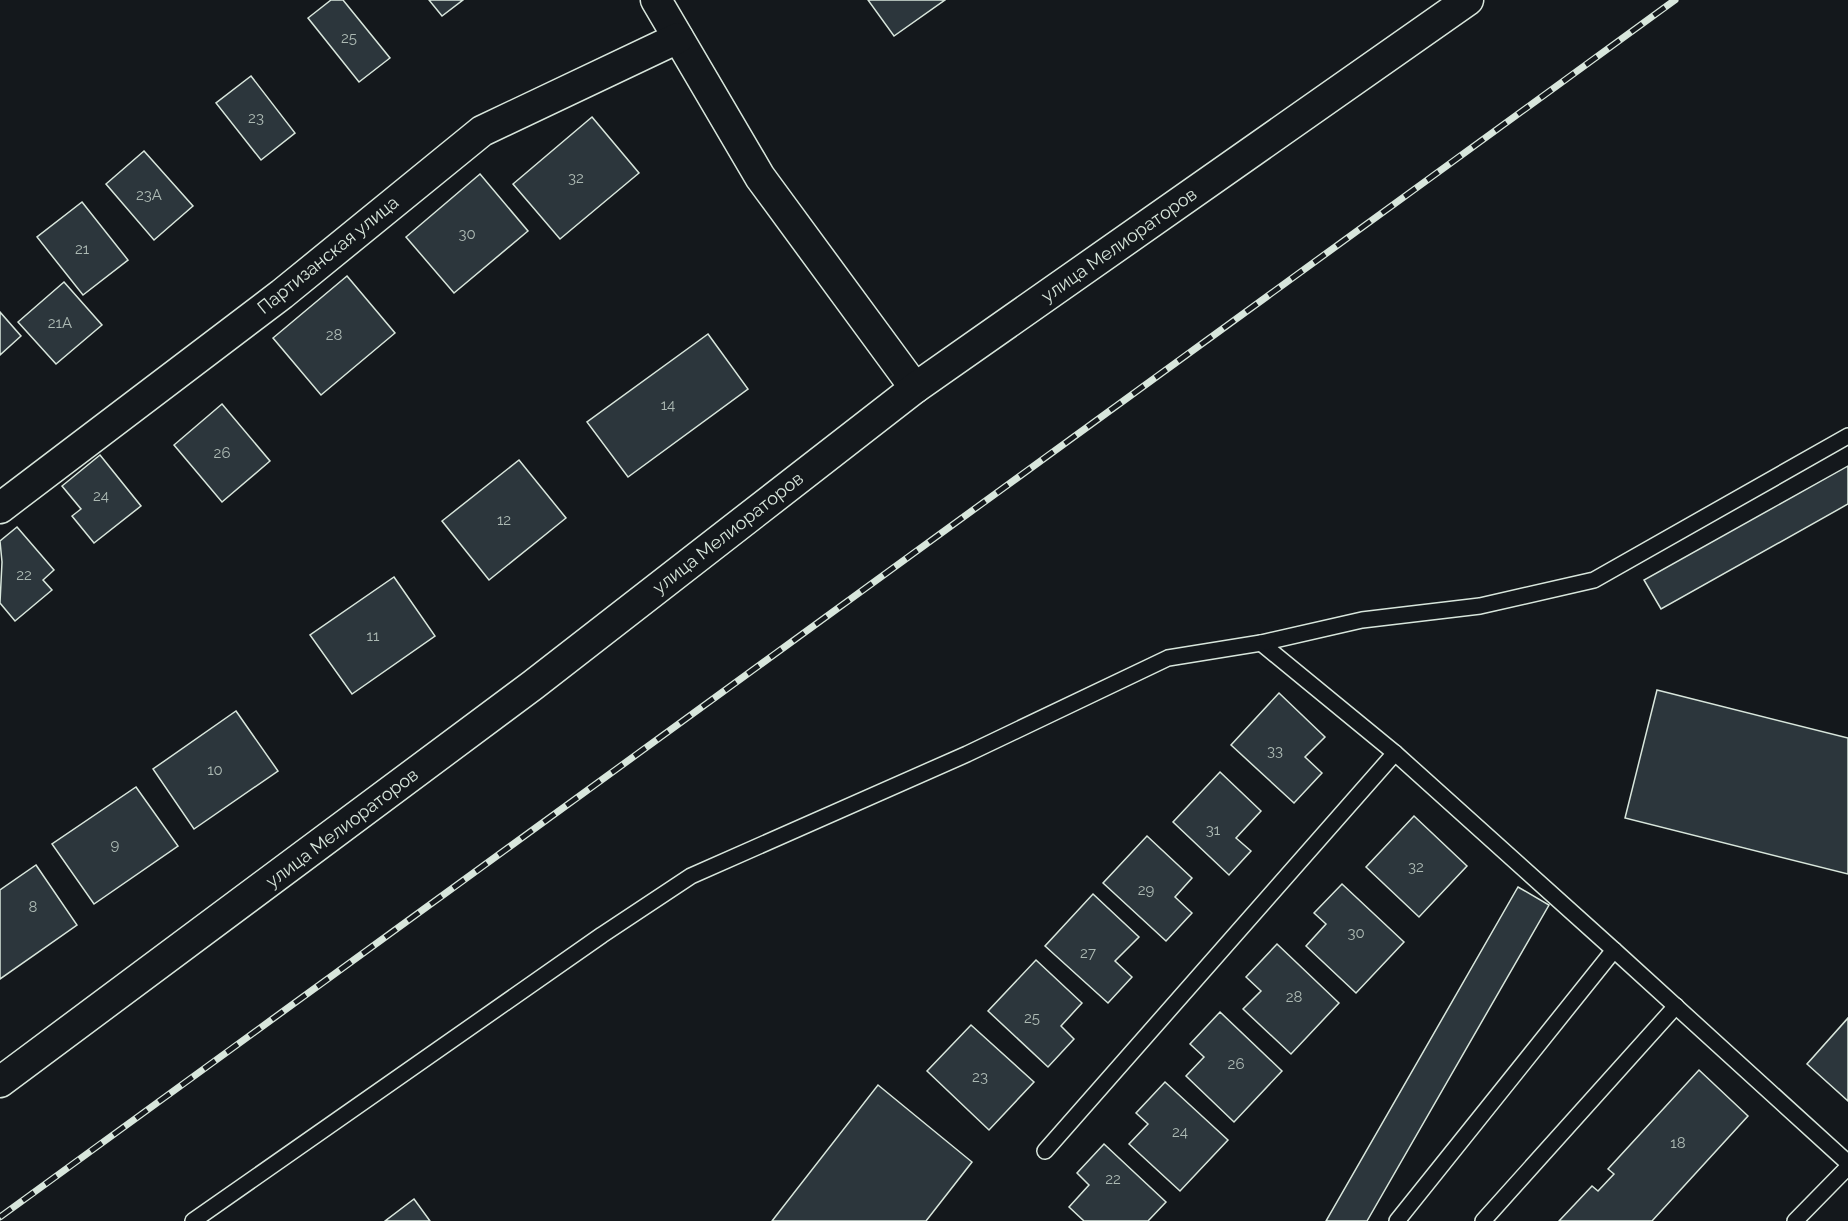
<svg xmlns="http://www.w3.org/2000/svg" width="1848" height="1221" font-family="Raleway,sans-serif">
	<rect width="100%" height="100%" fill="#14181c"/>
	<g fill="#2c363c" stroke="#d8e6dc" stroke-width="1.5">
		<path d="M 331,0 L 343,0 L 390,58 L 359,82 L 308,18 Z"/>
		<path d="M 429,0 L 463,0 L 442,16 Z"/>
		<path d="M 868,0 L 945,0 L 894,36 Z"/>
		<path d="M 251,76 L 295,133 L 261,160 L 216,103 Z"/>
		<path d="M 592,117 L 639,173 L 560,239 L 513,184 Z"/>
		<path d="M 144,151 L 193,206 L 154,240 L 106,184 Z"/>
		<path d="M 480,174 L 528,231 L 454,293 L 406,237 Z"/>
		<path d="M 82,202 L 128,260 L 83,295 L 37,237 Z"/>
		<path d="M 347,276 L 395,333 L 321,395 L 273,338 Z"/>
		<path d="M 64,282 L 102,325 L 56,364 L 18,322 Z"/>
		<path d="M 0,312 L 21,336 L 0,355 Z"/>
		<path d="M 708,334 L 748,389 L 628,477 L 587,422 Z"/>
		<path d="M 222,404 L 270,461 L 222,502 L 174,445 Z"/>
		<path d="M 100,455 L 141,506 L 94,543 L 72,516 L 81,509 L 62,486 Z"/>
		<path d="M 519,460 L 566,518 L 489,580 L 442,521 Z"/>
		<path d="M 1848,466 L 1848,504 L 1661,609 L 1644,580 Z"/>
		<path d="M 17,527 L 54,570 L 43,580 L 52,590 L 15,621 L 0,603 L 2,562 L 0,541 Z"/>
		<path d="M 394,577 L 435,636 L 352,694 L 310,635 Z"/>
		<path d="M 1657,690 L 1848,738 L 1848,874 L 1625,818 Z"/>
		<path d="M 1279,693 L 1325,737 L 1305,757 L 1322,773 L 1294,803 L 1231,745 Z"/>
		<path d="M 236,711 L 278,771 L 194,829 L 153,769 Z"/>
		<path d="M 1220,772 L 1261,811 L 1236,838 L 1251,851 L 1229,875 L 1173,822 Z"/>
		<path d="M 136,787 L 178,846 L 94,904 L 52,844 Z"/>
		<path d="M 1414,816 L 1467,866 L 1419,917 L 1366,867 Z"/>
		<path d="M 1147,836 L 1192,878 L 1175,897 L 1192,913 L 1166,941 L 1103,883 Z"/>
		<path d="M 36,865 L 77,925 L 0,979 L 0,890 Z"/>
		<path d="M 1342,884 L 1404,942 L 1356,993 L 1306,946 L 1326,924 L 1314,913 Z"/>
		<path d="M 1518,887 L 1549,905 L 1367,1221 L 1326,1221 Z"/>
		<path d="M 1093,894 L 1139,937 L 1115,961 L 1132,977 L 1108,1003 L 1045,946 Z"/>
		<path d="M 1277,944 L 1339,1003 L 1291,1054 L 1243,1009 L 1261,991 L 1246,977 Z"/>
		<path d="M 1036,960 L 1082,1003 L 1061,1026 L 1074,1039 L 1048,1067 L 988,1011 Z"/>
		<path d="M 1220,1012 L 1282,1071 L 1234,1122 L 1186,1076 L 1204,1057 L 1190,1044 Z"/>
		<path d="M 1848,1018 L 1848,1101 L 1807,1064 Z"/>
		<path d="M 971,1025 L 1034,1082 L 989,1130 L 927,1071 Z"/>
		<path d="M 1699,1070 L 1748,1116 L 1652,1221 L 1559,1221 L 1592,1186 L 1598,1191 L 1614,1174 L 1608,1169 Z"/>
		<path d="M 1165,1082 L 1228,1140 L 1180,1191 L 1129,1144 L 1148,1124 L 1136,1113 Z"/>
		<path d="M 878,1085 L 972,1162 L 926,1221 L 772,1221 Z"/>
		<path d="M 1104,1144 L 1166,1202 L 1148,1221 L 1084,1221 L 1069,1207 L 1089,1185 L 1077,1173 Z"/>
		<path d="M 414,1199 L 430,1221 L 385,1221 Z"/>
	</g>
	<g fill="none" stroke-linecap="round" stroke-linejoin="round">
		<g stroke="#d8e6dc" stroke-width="18">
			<g id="service">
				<path d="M 1261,643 L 1395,753"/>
				<path d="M 1045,1151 L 1395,753 L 1614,950"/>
				<path d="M 193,1221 L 602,935 L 691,876 L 967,754 L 1168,658 L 1261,643 L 1362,620 L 1480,606 L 1594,580 L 1848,436"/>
				<path d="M 1397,1221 L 1614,950 L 1848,1163"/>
				<path d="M 1483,1221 L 1676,1006"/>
				<path d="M 1795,1221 L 1848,1167"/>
			</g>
		</g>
		<g stroke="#d8e6dc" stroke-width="33">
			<g id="minor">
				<path d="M 656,0 L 760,177 L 915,388"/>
				<path d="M 0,508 L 282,294 L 482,131 L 678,38"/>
				<path d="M 0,1082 L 533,685 L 915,388 L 1468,0"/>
			</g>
		</g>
		<use href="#service" stroke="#14181c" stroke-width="15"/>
		<use href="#minor" stroke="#14181c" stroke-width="30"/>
		<g stroke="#d8e6dc" stroke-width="7">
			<path id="rail" d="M 0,1217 L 1675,0"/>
		</g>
		<use href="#rail" stroke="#14181c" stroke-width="4.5" stroke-dasharray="14" stroke-linecap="butt"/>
	</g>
	<g text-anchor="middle" stroke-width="4.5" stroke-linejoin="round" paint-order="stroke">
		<g font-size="15" fill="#adbab4">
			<text x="349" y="43">25</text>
			<text x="256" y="123">23</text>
			<text x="576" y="183">32</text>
			<text x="149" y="200">23А</text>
			<text x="467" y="239">30</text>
			<text x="82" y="254">21</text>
			<text x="60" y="328">21А</text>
			<text x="334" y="340">28</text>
			<text x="668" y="410">14</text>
			<text x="222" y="458">26</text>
			<text x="101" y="501">24</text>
			<text x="504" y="525">12</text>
			<text x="24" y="580">22</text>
			<text x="373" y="641">11</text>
			<text x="1275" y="756">33</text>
			<text x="215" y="775">10</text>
			<text x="1213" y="835">31</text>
			<text x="115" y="850">9</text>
			<text x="1416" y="872">32</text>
			<text x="1146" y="895">29</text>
			<text x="33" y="912">8</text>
			<text x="1356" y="938">30</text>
			<text x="1088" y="958">27</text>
			<text x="1294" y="1002">28</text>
			<text x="1032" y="1023">25</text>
			<text x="1236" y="1069">26</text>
			<text x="980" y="1082">23</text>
			<text x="1180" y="1137">24</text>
			<text x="1678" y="1148">18</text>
			<text x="1113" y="1184">22</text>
		</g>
		<g font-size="18" fill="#d8e6dc" stroke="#14181c">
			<text transform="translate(1119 245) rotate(-35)" y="6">улица Мелиораторов</text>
			<text transform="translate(328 255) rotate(-39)" y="6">Партизанская улица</text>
			<text transform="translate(728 533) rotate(-38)" y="6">улица Мелиораторов</text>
			<text transform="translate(342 828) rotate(-37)" y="6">улица Мелиораторов</text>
		</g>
	</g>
</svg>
